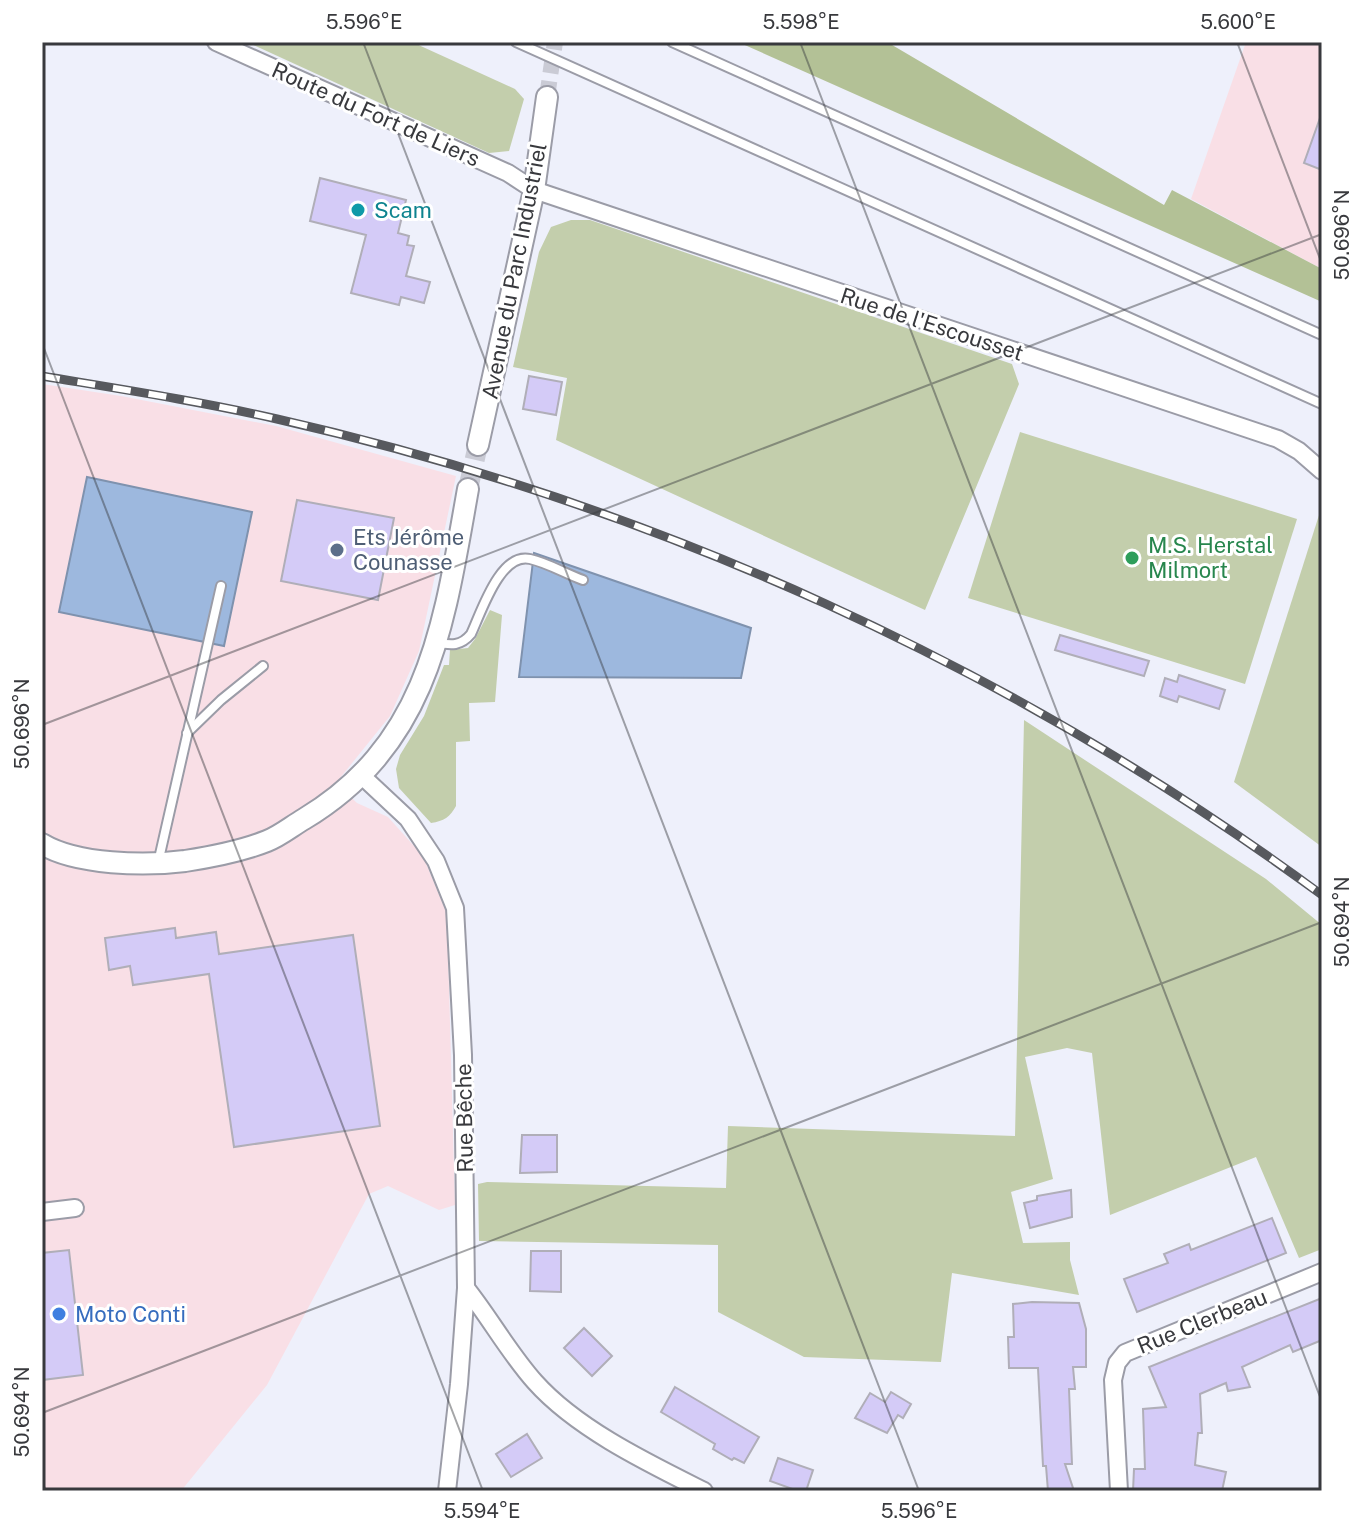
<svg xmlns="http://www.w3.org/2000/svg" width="1364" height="1533" font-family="'Public Sans',sans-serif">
	<rect width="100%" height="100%" fill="#eef0fb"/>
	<g fill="#f9dfe6">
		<path d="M 1246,42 L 1322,42 L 1322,269 L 1191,199 Z"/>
		<path d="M 42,384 L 121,396 L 276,426 L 456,476 L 419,651 L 390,716 L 336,783 L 357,803 L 388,817 L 423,856 L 447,914 L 455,1205 L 439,1210 L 388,1186 L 369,1194 L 267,1385 L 181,1491 L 42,1491 Z"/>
	</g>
	<g fill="#c3ceac">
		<path d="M 247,42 L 412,42 L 515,89 L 524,99 L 509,151 L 489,153 Z"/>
		<path d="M 571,220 L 590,220 L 1012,364 L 1019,384 L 925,610 L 556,440 L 567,378 L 513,367 L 539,252 L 551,227 Z"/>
		<path d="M 1020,432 L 1297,519 L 1245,684 L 968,598 Z"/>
		<path d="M 1320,512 L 1322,512 L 1322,847 L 1234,782 Z"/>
		<path d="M 490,610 L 502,615 L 495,702 L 469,703 L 470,741 L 456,742 L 456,806 C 450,817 444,821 431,823 L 399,788 L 396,769 L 400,755 L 424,716 L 444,665 L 449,665 L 450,650 L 468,648 L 475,639 Z"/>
		<path d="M 1024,720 L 1266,879 L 1322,925 L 1322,1249 L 1299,1258 L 1256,1157 L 1110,1215 L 1092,1053 L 1067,1048 L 1025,1057 L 1053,1179 L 1011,1192 L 1023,1243 L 1070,1242 L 1070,1260 L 1079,1295 L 952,1273 L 941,1362 L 804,1357 L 718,1312 L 718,1245 L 479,1241 L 478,1184 L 487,1182 L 726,1188 L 728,1126 L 1015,1136 Z"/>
	</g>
	<path fill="#b3c196" d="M 738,42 L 887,42 L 1164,205 L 1172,190 L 1322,269 L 1322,302 Z"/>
	<g fill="#9db8de" stroke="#7f92ae" stroke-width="2">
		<path d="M 87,477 L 252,512 L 224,646 L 59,612 Z"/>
		<path d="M 534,553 L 751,628 L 741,678 L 519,677 Z"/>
	</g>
	<g fill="#d4cbf7" stroke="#b0aeb8" stroke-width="2">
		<path d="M 1320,118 L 1322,118 L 1322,170 L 1304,163 Z"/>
		<path d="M 320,178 L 406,200 L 398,233 L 409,236 L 407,245 L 414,246 L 406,276 L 430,282 L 424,303 L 401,297 L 399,305 L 351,293 L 366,235 L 310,221 Z"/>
		<path d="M 529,376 L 562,382 L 556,415 L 523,409 Z"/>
		<path d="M 297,500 L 394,518 L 378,600 L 281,581 Z"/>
		<path d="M 1060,635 L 1149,661 L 1144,676 L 1055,650 Z"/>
		<path d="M 1179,675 L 1225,690 L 1219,709 L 1179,696 L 1177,702 L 1160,696 L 1165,678 L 1177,682 Z"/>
		<path d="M 175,928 L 176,938 L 216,932 L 219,954 L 353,935 L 380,1126 L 234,1147 L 209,974 L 133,985 L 130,966 L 109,970 L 105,938 Z"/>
		<path d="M 522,1135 L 557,1135 L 557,1172 L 520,1173 Z"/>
		<path d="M 1071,1190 L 1072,1217 L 1030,1228 L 1024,1203 L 1037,1200 L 1037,1196 Z"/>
		<path d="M 1272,1218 L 1286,1253 L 1137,1312 L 1124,1279 L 1168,1263 L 1164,1254 L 1189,1244 L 1191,1250 Z"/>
		<path d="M 69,1250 L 83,1375 L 42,1380 L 42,1253 Z"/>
		<path d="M 531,1251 L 561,1251 L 561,1292 L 530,1291 Z"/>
		<path d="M 1322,1298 L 1322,1340 L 1293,1352 L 1290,1345 L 1242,1367 L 1250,1387 L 1228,1391 L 1226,1383 L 1200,1394 L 1202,1433 L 1198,1433 L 1195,1465 L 1226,1472 L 1222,1491 L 1133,1491 L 1134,1469 L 1145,1469 L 1143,1409 L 1166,1407 L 1149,1367 Z"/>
		<path d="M 1032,1302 L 1079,1303 L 1086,1329 L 1086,1367 L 1073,1367 L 1075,1389 L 1069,1389 L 1072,1464 L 1065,1464 L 1074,1491 L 1048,1491 L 1046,1466 L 1043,1466 L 1038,1368 L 1009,1368 L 1008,1337 L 1014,1337 L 1013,1304 Z"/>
		<path d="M 584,1328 L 612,1356 L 592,1376 L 564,1348 Z"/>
		<path d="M 675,1387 L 759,1437 L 744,1463 L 734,1458 L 732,1460 L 713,1449 L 715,1444 L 661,1412 Z"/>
		<path d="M 891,1392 L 911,1404 L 903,1418 L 898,1415 L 887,1433 L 855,1418 L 870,1393 L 885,1402 Z"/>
		<path d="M 527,1434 L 542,1458 L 511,1477 L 496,1454 Z"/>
		<path d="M 778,1458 L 813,1470 L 806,1491 L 798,1491 L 770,1481 Z"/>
	</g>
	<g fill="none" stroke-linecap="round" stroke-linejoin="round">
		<path stroke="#cacbd5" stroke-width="16" stroke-dasharray="16 8" stroke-linecap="butt" d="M 547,97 L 555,42"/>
		<path stroke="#cacbd5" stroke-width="20" stroke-dasharray="20 10" stroke-linecap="butt" d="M 468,489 L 478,445"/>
		<g stroke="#9b9ca7" stroke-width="12">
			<g id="service">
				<path d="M 516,42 L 1322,404"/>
				<path d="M 672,42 L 1322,335"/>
				<path d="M 437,642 C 451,646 461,646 471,634 C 481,613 500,552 530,559 C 548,563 566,574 583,580"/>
				<path d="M 187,733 L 221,700 L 263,666"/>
				<path d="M 158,863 L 221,586"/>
			</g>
		</g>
		<g stroke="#9b9ca7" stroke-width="20">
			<g id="minor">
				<path d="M 216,42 L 508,173 L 534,190 L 1278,439 L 1299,451 L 1322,471"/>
				<path d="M 362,776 L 408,819 L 436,861 L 455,908 L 463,1055 L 466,1288 L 459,1384 L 447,1491"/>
				<path d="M 42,1212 L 75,1208"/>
				<path d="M 466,1288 C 490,1318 509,1353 535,1382 C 577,1429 648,1463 704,1491"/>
				<path d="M 1119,1491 L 1113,1380 L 1117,1363 L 1125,1353 L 1322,1272"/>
			</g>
		</g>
		<g stroke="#9b9ca7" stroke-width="24">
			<g id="tertiary">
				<path d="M 478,445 L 534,190 L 547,97"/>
				<path d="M 42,844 C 77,865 145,866 185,861 C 211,857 242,851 267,841 C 280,836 292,826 304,819 C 430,743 444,623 468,489"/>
			</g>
		</g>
		<use href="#service" stroke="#fff" stroke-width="8"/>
		<use href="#minor" stroke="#fff" stroke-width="16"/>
		<use href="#tertiary" stroke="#fff" stroke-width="20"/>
		<g stroke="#57595e" stroke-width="9">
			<path id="rail" d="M 42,376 C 120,389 199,401 277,419 C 653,504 1011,666 1322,895"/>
		</g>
		<use href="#rail" stroke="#fff" stroke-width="6" stroke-dasharray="18" stroke-linecap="butt"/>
	</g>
	<path fill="none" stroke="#38393d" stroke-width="2" stroke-opacity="0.45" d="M 363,42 L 919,1491M 800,42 L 1322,1402M 1237,42 L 1322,264M 42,343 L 483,1491M 42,725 L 1322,234M 42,1413 L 1322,922M 42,1481 L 46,1491"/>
	<circle fill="#0f9aa8" stroke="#fff" stroke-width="3" cx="358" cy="210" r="8"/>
	<circle fill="#5c6f8a" stroke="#fff" stroke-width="3" cx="337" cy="550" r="8"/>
	<circle fill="#2e9e5b" stroke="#fff" stroke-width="3" cx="1132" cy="558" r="8"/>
	<circle fill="#3f7fe0" stroke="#fff" stroke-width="3" cx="59" cy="1314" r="8"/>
	<g text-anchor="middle" stroke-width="6" stroke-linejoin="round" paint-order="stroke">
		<g font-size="22" fill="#38393d" stroke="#fff">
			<text transform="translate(376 114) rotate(24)" y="8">Route du Fort de Liers</text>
			<text transform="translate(514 271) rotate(-79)" y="8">Avenue du Parc Industriel</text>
			<text transform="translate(932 324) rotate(18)" y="8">Rue de l'Escousset</text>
			<text transform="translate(464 1118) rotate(-91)" y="8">Rue Bêche</text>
			<text transform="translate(1202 1321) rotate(-22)" y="8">Rue Clerbeau</text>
		</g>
		<g font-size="22" fill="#0d838f" stroke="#fff" text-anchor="start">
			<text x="374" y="218">Scam</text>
		</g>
		<g font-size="22" fill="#4e5e75" stroke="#fff" text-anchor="start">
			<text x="353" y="545">Ets Jérôme<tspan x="353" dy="25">Counasse</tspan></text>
		</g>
		<g font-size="22" fill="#27864d" stroke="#fff" text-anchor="start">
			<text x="1148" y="553">M.S. Herstal<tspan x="1148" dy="25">Milmort</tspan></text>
		</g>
		<g font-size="22" fill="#366cbe" stroke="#fff" text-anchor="start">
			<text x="75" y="1322">Moto Conti</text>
		</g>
	</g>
	<rect width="1364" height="1533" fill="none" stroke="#ffffff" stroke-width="88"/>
	<rect x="44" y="44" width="1276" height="1445" fill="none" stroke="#38393d" stroke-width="3"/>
	<g font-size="20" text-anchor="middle" fill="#38393d">
		<text x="364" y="29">5.596°E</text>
		<text x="801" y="29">5.598°E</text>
		<text x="1238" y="29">5.600°E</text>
		<text transform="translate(1342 235) rotate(-90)" y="7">50.696°N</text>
		<text transform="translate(22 724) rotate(-90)" y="7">50.696°N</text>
		<text transform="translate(1342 922) rotate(-90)" y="7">50.694°N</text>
		<text transform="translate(22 1412) rotate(-90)" y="7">50.694°N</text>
		<text x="482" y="1518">5.594°E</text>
		<text x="919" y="1518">5.596°E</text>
	</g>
</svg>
